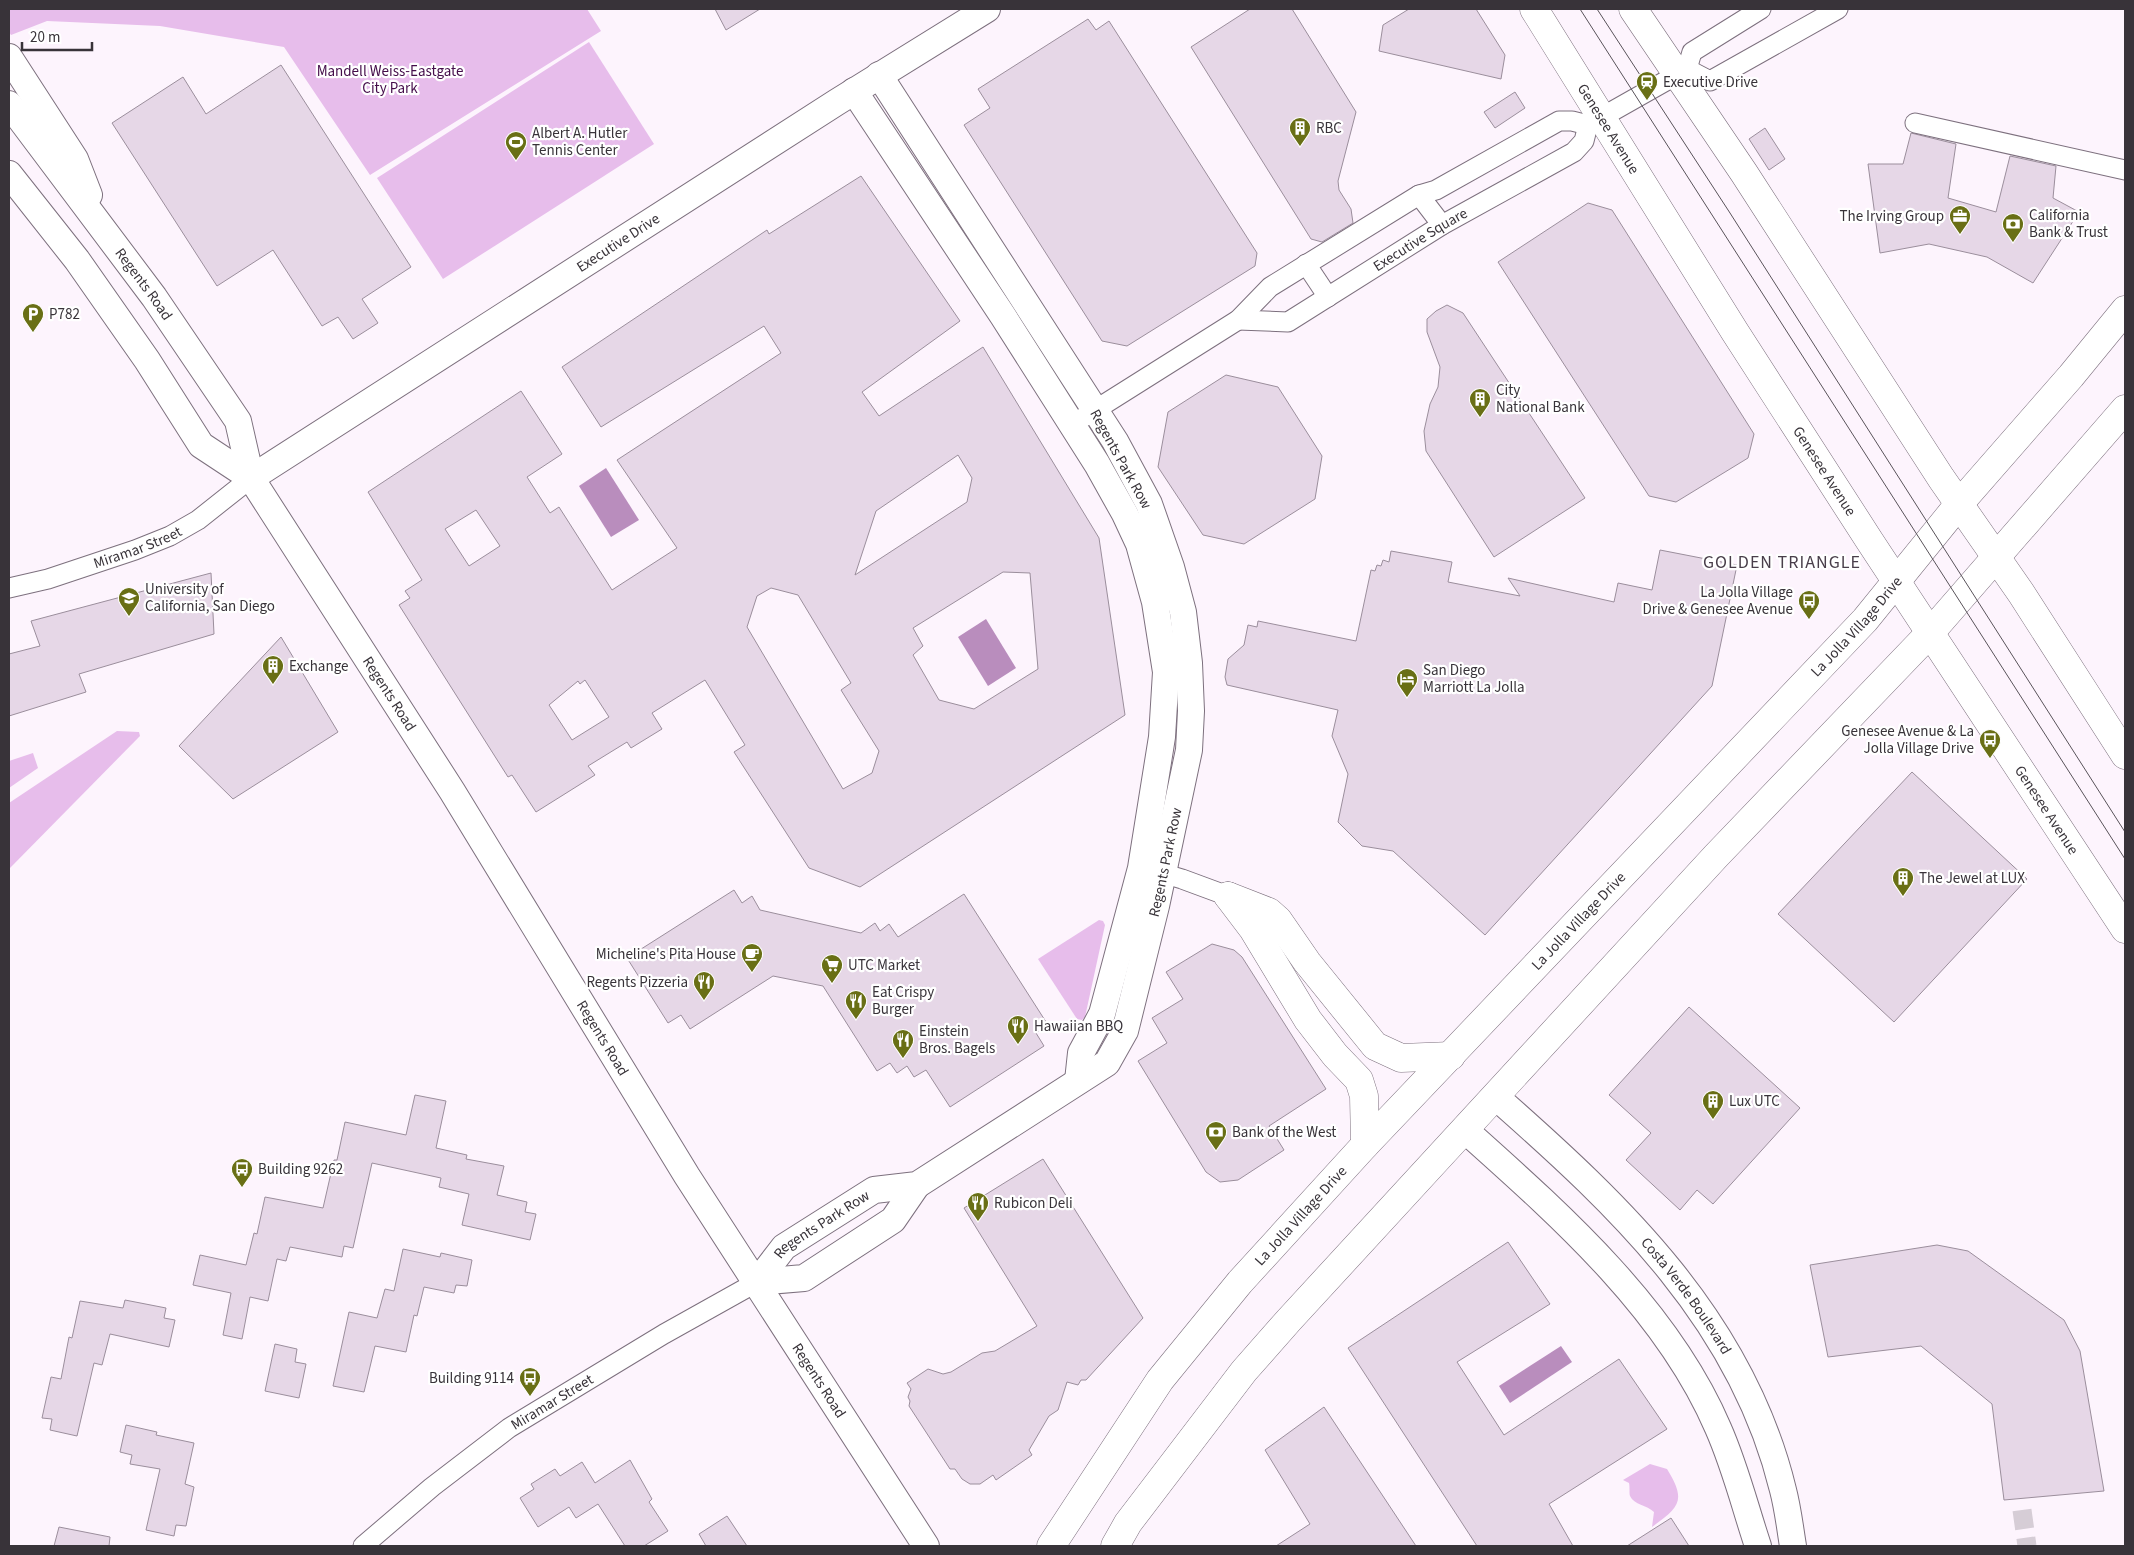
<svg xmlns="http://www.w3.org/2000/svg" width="2134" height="1555" font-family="'Source Sans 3',sans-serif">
	<rect width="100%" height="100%" fill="#fdf4fd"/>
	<g fill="#e7bdeb">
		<path d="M 9,9 L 587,9 L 601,31 L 370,175 L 284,47 L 160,26 L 47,21 L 11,35 L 9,32 Z"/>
		<path d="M 589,42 L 654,144 L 443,279 L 377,178 Z"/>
		<path d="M 117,731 L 139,732 L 140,736 L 9,869 L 9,803 Z"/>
		<path d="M 33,753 L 38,768 L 9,788 L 9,761 Z"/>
		<path d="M 1099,920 L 1103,921 L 1105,925 L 1085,1017 L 1082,1020 L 1077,1019 L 1038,959 Z"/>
		<path d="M 1650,1464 L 1667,1469 C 1687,1501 1679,1507 1652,1527 L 1654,1512 C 1647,1505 1634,1505 1630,1496 C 1629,1493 1630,1487 1629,1483 L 1623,1480 Z"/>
	</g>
	<g fill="#b98dbd">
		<path d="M 606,468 L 639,520 L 611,537 L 579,486 Z"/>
		<path d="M 986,619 L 1016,668 L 988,686 L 958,637 Z"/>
		<path d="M 1561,1346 L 1572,1362 L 1510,1403 L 1499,1386 Z"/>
	</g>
	<g fill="#e6d7e7" stroke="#9b8e9c" fill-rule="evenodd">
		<path d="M 715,9 L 760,9 L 726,30 Z"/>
		<path d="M 1250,9 L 1292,9 L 1356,112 L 1338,181 L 1339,190 L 1351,209 L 1353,223 L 1322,242 L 1311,239 L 1191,47 Z"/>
		<path d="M 1409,9 L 1476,9 L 1505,55 L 1501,79 L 1379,51 L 1383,25 Z"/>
		<path d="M 1088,19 L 1096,30 L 1109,21 L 1257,253 L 1255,266 L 1127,346 L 1102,341 L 964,125 L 990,108 L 978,89 Z"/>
		<path d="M 281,65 L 411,267 L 362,299 L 378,323 L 353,339 L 338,317 L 322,326 L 273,250 L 217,286 L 112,123 L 183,77 L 206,114 Z"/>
		<path d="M 1515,92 L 1525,108 L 1495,128 L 1484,112 Z"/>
		<path d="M 1765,128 L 1785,159 L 1769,170 L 1749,139 Z"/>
		<path d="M 1911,133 L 1956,144 L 1948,198 L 1996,212 L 2010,156 L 2056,166 L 2053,198 L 2079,212 L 2033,283 L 1987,257 L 1929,244 L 1880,253 L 1868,164 L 1903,164 Z"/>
		<path d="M 861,176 L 960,321 L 862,392 L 879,416 L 983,347 L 1099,538 L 1125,715 L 860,887 L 809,868 L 734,752 L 745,745 L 705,680 L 652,713 L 662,729 L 631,748 L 627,742 L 588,766 L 595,775 L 536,812 L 512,775 L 508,777 L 399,605 L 410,598 L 405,591 L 422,580 L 368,492 L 521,391 L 562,454 L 527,477 L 550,513 L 559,507 L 612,590 L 677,548 L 617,460 L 781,353 L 764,326 L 601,427 L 562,367 L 767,230 L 769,234 ZM 958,455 L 972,478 L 967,502 L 855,575 L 876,511 ZM 476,510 L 500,546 L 469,566 L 445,529 ZM 1003,572 L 1030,573 L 1038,669 L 974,709 L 939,700 L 913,655 L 923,646 L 913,628 ZM 771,588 L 798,595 L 851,683 L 841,690 L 879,751 L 872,773 L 843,789 L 747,627 L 757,596 ZM 585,680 L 609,717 L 572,740 L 549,705 L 578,681 L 580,684 Z"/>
		<path d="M 1588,203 L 1612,210 L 1754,434 L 1748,458 L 1676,502 L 1649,496 L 1498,262 Z"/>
		<path d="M 1447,305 L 1463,313 L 1585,498 L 1494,557 L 1426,451 L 1424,431 L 1430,404 L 1438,387 L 1440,367 L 1427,332 L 1427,319 L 1436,311 Z"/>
		<path d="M 1226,375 L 1278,387 L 1322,456 L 1315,499 L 1244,544 L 1203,535 L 1158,467 L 1168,412 Z"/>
		<path d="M 1660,550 L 1737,565 L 1712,686 L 1485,935 L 1393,851 L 1362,846 L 1338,822 L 1348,774 L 1332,736 L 1338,710 L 1227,685 L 1225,677 L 1228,659 L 1244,645 L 1248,625 L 1257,627 L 1258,621 L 1356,641 L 1371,570 L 1375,571 L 1377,565 L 1381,566 L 1383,560 L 1389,562 L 1391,551 L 1452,562 L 1448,582 L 1520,596 L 1508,578 L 1614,602 L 1618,583 L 1652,590 Z"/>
		<path d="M 211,573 L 214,634 L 79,674 L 86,692 L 9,716 L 9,654 L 40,646 L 31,621 Z"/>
		<path d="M 281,637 L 338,732 L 233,799 L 179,746 Z"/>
		<path d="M 1912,772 L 2027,879 L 1894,1022 L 1778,914 Z"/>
		<path d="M 734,890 L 742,903 L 752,896 L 760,910 L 861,933 L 875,923 L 880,931 L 889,924 L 898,937 L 964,894 L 1048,1025 L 1036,1033 L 1044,1046 L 950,1107 L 926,1070 L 914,1077 L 907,1066 L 897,1073 L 890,1063 L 877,1071 L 823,986 L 773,976 L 690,1029 L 681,1015 L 668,1023 L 627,958 Z"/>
		<path d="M 1212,944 L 1234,950 L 1242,957 L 1326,1089 L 1269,1126 L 1284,1150 L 1238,1180 L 1220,1182 L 1206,1172 L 1138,1061 L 1167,1043 L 1152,1018 L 1183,999 L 1166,972 Z"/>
		<path d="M 1689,1007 L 1800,1108 L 1713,1204 L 1697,1190 L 1680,1210 L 1626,1160 L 1651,1133 L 1609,1095 Z"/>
		<path d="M 415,1095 L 446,1101 L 436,1148 L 467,1155 L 466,1159 L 504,1166 L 497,1195 L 527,1202 L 525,1212 L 536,1214 L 530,1240 L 462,1225 L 469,1194 L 439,1187 L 441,1178 L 372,1163 L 353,1248 L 344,1246 L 342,1257 L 290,1247 L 286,1261 L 277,1259 L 268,1301 L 250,1297 L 242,1339 L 223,1335 L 231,1293 L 193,1285 L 200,1255 L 246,1265 L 254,1233 L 257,1234 L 265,1197 L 323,1208 L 334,1160 L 337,1160 L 345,1122 L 406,1135 Z"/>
		<path d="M 1043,1159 L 1143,1318 L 1086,1380 L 1081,1380 L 1078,1385 L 1067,1382 L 1058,1410 L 1049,1416 L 1029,1450 L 1032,1455 L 996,1480 L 993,1475 L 980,1484 L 970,1484 L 962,1479 L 955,1469 L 950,1469 L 909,1406 L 910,1401 L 908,1397 L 911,1389 L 907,1383 L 928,1369 L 943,1374 L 951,1372 L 982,1353 L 995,1351 L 1037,1326 L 964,1208 Z"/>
		<path d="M 1508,1242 L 1550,1304 L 1457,1362 L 1504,1435 L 1619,1359 L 1667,1429 L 1549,1504 L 1573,1546 L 1477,1546 L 1348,1348 Z"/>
		<path d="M 1937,1245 L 1968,1251 L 2064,1320 L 2080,1351 L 2104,1491 L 2004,1500 L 1992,1404 L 1921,1346 L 1828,1357 L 1810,1265 Z"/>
		<path d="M 403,1249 L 440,1257 L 441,1253 L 472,1260 L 467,1286 L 456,1285 L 454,1293 L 424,1287 L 417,1316 L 414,1315 L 406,1352 L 375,1346 L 364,1392 L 333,1386 L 349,1312 L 377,1318 L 385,1289 L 394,1291 Z"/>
		<path d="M 125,1300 L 166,1308 L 164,1318 L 175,1320 L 169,1347 L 110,1334 L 102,1365 L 94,1363 L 77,1436 L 50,1430 L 52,1419 L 42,1418 L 51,1377 L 61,1379 L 69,1337 L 72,1338 L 80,1301 L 123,1308 Z"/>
		<path d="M 275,1344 L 297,1349 L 295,1362 L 306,1364 L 299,1398 L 265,1391 Z"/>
		<path d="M 1324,1407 L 1416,1546 L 1276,1546 L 1310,1524 L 1265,1450 Z"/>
		<path d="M 126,1425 L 157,1432 L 156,1435 L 194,1443 L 185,1484 L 194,1487 L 186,1526 L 176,1525 L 174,1536 L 146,1530 L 160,1469 L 130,1464 L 132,1455 L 120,1452 Z"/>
		<path d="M 630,1460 L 652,1499 L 649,1502 L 668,1531 L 644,1546 L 625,1546 L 598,1504 L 576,1518 L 569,1507 L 538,1527 L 520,1498 L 534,1489 L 531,1484 L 555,1469 L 560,1476 L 582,1462 L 595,1483 Z"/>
		<path d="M 727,1516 L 747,1546 L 706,1546 L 699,1534 Z"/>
		<path d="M 1671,1518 L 1689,1546 L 1627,1546 Z"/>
		<path d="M 59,1527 L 110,1537 L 109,1546 L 54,1546 Z"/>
	</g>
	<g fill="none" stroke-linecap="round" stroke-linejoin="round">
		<path stroke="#d6cdd6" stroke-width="19" stroke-dasharray="19 9" stroke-linecap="butt" d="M 2022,1510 L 2027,1546"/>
		<g stroke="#7d707e" stroke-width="21">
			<g id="street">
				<path d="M 1687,69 L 1710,81 L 1838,9"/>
				<path d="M 1915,123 L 2125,170"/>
				<path d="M 1419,195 L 1442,225"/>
				<path d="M 1306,264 L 1328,297"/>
				<path id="s1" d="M 1238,320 L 1288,322 L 1442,225 L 1574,152 L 1584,141 L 1588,125 L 1687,69 L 1692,52 L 1761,9"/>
				<path d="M 1084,417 L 1238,320 L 1270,287 L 1419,195 L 1436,190 L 1559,121 L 1572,121 L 1588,125"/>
				<path id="s2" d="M 9,588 L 48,579 L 135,550 L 170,536 L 198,520 L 251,478"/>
				<path d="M 1152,870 L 1182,879 L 1228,896"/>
				<path id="s3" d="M 363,1546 L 432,1487 L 509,1428 L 664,1334 L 757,1282"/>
			</g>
		</g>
		<g stroke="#7d707e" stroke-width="28">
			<g id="secondary">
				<path d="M 9,57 L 75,159 L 89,195"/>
				<path d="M 854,91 L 1003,316 L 1097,464 L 1125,514 L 1139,544 L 1155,602 L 1166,672 L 1162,737 L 1141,868 L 1102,1014 L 1081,1053 L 1078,1081"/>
				<path id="s4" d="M 9,104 L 154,297 L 238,421 L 251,478 L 452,791 L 687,1176 L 926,1546"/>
				<path d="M 9,174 L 77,260 L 147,360 L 201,445 L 251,478"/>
				<path id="s5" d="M 251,478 L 837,102 L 987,9"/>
				<path id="s6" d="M 1496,1097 C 1621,1207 1742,1321 1783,1490 C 1788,1509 1790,1528 1793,1546"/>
				<path d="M 1465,1130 C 1560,1215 1667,1309 1718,1428 C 1735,1466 1745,1507 1758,1546"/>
				<path id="s7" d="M 757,1282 L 784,1247 L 874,1190 L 917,1185 L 1107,1063 L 1125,1031 L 1156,906 L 1189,750 L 1191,711 L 1189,663 L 1183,612 L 1171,567 L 1149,504 L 1115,441 L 879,75"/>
				<path d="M 757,1282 L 804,1278 L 893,1220 L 917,1185"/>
			</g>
		</g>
		<g stroke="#7d707e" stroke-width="29">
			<g id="primary">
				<path id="s8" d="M 1534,9 L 1735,332 L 1869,540 L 2125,929"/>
				<path d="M 1633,9 L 1744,173 L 1941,478 L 2021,593 L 2125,755"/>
				<path d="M 1228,896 L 1269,912 L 1278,920 L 1307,962 L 1375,1046 L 1401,1058 L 1451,1056"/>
				<path d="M 1228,896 L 1253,929 L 1308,1020 L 1335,1055 L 1359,1080 L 1364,1096 L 1365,1145"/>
				<path id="s9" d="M 1051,1546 L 1160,1380 L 1240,1282 L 1365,1145 L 1865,620 L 1959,504 L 2071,376 L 2125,310"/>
				<path d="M 1115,1546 L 1128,1523 L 1244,1371 L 1289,1320 L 1716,856 L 1930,633 L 2125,409"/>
			</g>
		</g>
		<use href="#street" stroke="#fff" stroke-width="19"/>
		<use href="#secondary" stroke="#fff" stroke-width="26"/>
		<use href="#primary" stroke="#fff" stroke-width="28"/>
		<g stroke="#59535a" stroke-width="1">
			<path d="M 1580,9 L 2125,859"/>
			<path d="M 1597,9 L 1730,213 L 2125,832"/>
		</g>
	</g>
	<defs>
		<g id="station-pin" transform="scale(1.125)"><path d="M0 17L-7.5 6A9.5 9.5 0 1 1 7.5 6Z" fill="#696f15" stroke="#fff"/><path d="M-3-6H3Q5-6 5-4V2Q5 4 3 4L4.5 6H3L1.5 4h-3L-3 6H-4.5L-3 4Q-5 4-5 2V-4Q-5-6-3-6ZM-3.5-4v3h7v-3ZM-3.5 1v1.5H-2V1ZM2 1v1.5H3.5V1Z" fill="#fff"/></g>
		<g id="building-pin" transform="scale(1.125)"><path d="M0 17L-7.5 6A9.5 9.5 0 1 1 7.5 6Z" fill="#696f15" stroke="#fff"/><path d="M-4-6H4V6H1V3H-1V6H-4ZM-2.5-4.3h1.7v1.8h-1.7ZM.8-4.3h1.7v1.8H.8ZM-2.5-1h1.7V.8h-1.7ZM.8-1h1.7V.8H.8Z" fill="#fff"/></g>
		<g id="stadium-pin" transform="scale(1.125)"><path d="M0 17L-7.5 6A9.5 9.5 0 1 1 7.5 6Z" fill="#696f15" stroke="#fff"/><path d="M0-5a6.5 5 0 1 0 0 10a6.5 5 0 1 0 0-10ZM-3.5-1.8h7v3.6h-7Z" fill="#fff"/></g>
		<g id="office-pin" transform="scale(1.125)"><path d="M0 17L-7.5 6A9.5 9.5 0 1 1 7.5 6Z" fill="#696f15" stroke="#fff"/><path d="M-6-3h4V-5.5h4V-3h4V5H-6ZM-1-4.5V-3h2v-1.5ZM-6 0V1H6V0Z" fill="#fff"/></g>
		<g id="bank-pin" transform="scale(1.125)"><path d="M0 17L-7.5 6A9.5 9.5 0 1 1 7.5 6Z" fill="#696f15" stroke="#fff"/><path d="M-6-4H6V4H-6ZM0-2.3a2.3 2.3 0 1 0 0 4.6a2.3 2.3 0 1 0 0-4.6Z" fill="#fff"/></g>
		<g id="parking-pin" transform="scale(1.125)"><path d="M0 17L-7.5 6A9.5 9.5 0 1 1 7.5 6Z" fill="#696f15" stroke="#fff"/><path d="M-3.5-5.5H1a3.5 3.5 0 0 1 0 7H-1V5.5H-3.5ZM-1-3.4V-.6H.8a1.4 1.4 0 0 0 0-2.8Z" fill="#fff"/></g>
		<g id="university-pin" transform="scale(1.125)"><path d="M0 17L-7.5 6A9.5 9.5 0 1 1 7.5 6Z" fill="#696f15" stroke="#fff"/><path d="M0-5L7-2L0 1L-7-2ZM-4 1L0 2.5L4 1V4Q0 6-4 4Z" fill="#fff"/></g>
		<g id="bus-pin" transform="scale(1.125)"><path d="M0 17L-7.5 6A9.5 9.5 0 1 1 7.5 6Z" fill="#696f15" stroke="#fff"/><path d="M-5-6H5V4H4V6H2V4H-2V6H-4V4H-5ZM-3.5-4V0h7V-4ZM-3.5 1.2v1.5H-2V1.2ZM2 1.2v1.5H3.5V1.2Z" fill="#fff"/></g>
		<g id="hotel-pin" transform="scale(1.125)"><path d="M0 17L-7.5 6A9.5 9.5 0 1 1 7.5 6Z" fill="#696f15" stroke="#fff"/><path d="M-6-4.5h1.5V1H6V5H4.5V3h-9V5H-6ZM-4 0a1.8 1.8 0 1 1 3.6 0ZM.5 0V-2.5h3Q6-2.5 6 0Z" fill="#fff"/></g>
		<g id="cafe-pin" transform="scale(1.125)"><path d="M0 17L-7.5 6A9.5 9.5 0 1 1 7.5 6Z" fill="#696f15" stroke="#fff"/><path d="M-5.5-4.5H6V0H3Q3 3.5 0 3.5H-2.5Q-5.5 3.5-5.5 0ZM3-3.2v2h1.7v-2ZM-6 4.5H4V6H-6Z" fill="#fff"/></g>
		<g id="supermarket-pin" transform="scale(1.125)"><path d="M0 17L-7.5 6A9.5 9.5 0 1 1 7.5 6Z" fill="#696f15" stroke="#fff"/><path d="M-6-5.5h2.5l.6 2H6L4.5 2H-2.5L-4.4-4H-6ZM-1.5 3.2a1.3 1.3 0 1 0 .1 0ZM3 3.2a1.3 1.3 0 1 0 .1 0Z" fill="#fff"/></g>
		<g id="restaurant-pin" transform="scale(1.125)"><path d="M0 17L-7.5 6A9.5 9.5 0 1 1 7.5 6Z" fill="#696f15" stroke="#fff"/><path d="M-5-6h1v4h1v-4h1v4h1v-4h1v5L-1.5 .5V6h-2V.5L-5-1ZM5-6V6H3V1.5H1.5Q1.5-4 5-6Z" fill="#fff"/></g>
	</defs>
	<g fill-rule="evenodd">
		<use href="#station-pin" x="1647" y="82"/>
		<use href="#building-pin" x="1300" y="128"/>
		<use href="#stadium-pin" x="516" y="142"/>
		<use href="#office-pin" x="1960" y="216"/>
		<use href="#bank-pin" x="2013" y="224"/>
		<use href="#parking-pin" x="33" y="314"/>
		<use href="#building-pin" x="1480" y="399"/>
		<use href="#university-pin" x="129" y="598"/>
		<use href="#bus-pin" x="1809" y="601"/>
		<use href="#building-pin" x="273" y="666"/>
		<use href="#hotel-pin" x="1407" y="679"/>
		<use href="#bus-pin" x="1990" y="740"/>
		<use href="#building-pin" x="1903" y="878"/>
		<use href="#cafe-pin" x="752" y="954"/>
		<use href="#supermarket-pin" x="832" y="965"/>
		<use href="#restaurant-pin" x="704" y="982"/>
		<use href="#restaurant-pin" x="856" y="1001"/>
		<use href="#restaurant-pin" x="1018" y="1026"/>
		<use href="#restaurant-pin" x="903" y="1040"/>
		<use href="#building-pin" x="1713" y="1101"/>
		<use href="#bank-pin" x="1216" y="1132"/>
		<use href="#bus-pin" x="242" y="1169"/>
		<use href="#restaurant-pin" x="978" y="1203"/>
		<use href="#bus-pin" x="530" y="1378"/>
	</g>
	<g text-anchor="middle" stroke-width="4.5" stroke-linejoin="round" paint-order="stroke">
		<g font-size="15" fill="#440d4a" stroke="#fff">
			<text x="390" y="76">Mandell Weiss-Eastgate<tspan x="390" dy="17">City Park</tspan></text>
		</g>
		<g font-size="15" fill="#383339" stroke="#fff" text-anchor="start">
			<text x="1663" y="87">Executive Drive</text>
			<text x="1316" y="133">RBC</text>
			<text x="532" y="138">Albert A. Hutler<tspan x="532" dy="17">Tennis Center</tspan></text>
			<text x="2029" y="220">California<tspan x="2029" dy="17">Bank &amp; Trust</tspan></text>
			<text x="1944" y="221" text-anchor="end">The Irving Group</text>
			<text x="49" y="319">P782</text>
			<text x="1496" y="395">City<tspan x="1496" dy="17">National Bank</tspan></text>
			<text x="145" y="594">University of<tspan x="145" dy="17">California, San Diego</tspan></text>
			<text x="1793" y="597" text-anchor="end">La Jolla Village<tspan x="1793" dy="17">Drive &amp; Genesee Avenue</tspan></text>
			<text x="289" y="671">Exchange</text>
			<text x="1423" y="675">San Diego<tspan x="1423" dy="17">Marriott La Jolla</tspan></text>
			<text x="1974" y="736" text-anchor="end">Genesee Avenue &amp; La<tspan x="1974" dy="17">Jolla Village Drive</tspan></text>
			<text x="1919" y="883">The Jewel at LUX</text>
			<text x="736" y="959" text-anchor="end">Micheline's Pita House</text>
			<text x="848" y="970">UTC Market</text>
			<text x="688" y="987" text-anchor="end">Regents Pizzeria</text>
			<text x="872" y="997">Eat Crispy<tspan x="872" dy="17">Burger</tspan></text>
			<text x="1034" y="1031">Hawaiian BBQ</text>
			<text x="919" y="1036">Einstein<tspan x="919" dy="17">Bros. Bagels</tspan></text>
			<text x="1729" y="1106">Lux UTC</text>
			<text x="1232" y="1137">Bank of the West</text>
			<text x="258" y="1174">Building 9262</text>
			<text x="994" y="1208">Rubicon Deli</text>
			<text x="514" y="1383" text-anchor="end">Building 9114</text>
		</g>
		<g font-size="15" fill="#383339" stroke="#fff">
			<text dy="5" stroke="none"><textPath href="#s8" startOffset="141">Genesee Avenue</textPath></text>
			<text dy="5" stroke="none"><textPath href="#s1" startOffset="206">Executive Square</textPath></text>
			<text dy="5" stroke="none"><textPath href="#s5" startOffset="436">Executive Drive</textPath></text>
			<text dy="5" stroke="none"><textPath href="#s4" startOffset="225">Regents Road</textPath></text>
			<text transform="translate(1121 459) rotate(61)" y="5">Regents Park Row</text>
			<text dy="5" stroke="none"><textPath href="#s8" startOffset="546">Genesee Avenue</textPath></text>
			<text dy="5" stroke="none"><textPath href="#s2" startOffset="135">Miramar Street</textPath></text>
			<text dy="5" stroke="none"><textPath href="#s9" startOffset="1225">La Jolla Village Drive</textPath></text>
			<text dy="5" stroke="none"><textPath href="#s4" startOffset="706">Regents Road</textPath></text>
			<text dy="5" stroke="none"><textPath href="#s8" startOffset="951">Genesee Avenue</textPath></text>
			<text dy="5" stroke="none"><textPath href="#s7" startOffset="630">Regents Park Row</textPath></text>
			<text dy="5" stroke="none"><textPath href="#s9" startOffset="820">La Jolla Village Drive</textPath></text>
			<text dy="5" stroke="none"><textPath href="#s4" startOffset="1111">Regents Road</textPath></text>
			<text dy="5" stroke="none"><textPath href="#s9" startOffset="415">La Jolla Village Drive</textPath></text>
			<text dy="5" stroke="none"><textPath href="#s7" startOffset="88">Regents Park Row</textPath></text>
			<text dy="5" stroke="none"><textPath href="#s6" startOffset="276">Costa Verde Boulevard</textPath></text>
			<text dy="5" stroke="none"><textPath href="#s4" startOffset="1516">Regents Road</textPath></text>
			<text dy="5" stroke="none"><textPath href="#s3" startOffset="238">Miramar Street</textPath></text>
		</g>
		<g font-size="18" letter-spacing="1" fill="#493e4a" stroke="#fff">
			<text x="1782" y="568">GOLDEN TRIANGLE</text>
		</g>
	</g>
	<rect width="2134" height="1555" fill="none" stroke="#383339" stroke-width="20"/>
	<path d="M22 42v8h70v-8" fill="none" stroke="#383339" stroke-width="2.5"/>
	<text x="30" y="42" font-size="15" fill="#383339" stroke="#ffffff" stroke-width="4" paint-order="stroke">20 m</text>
</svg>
